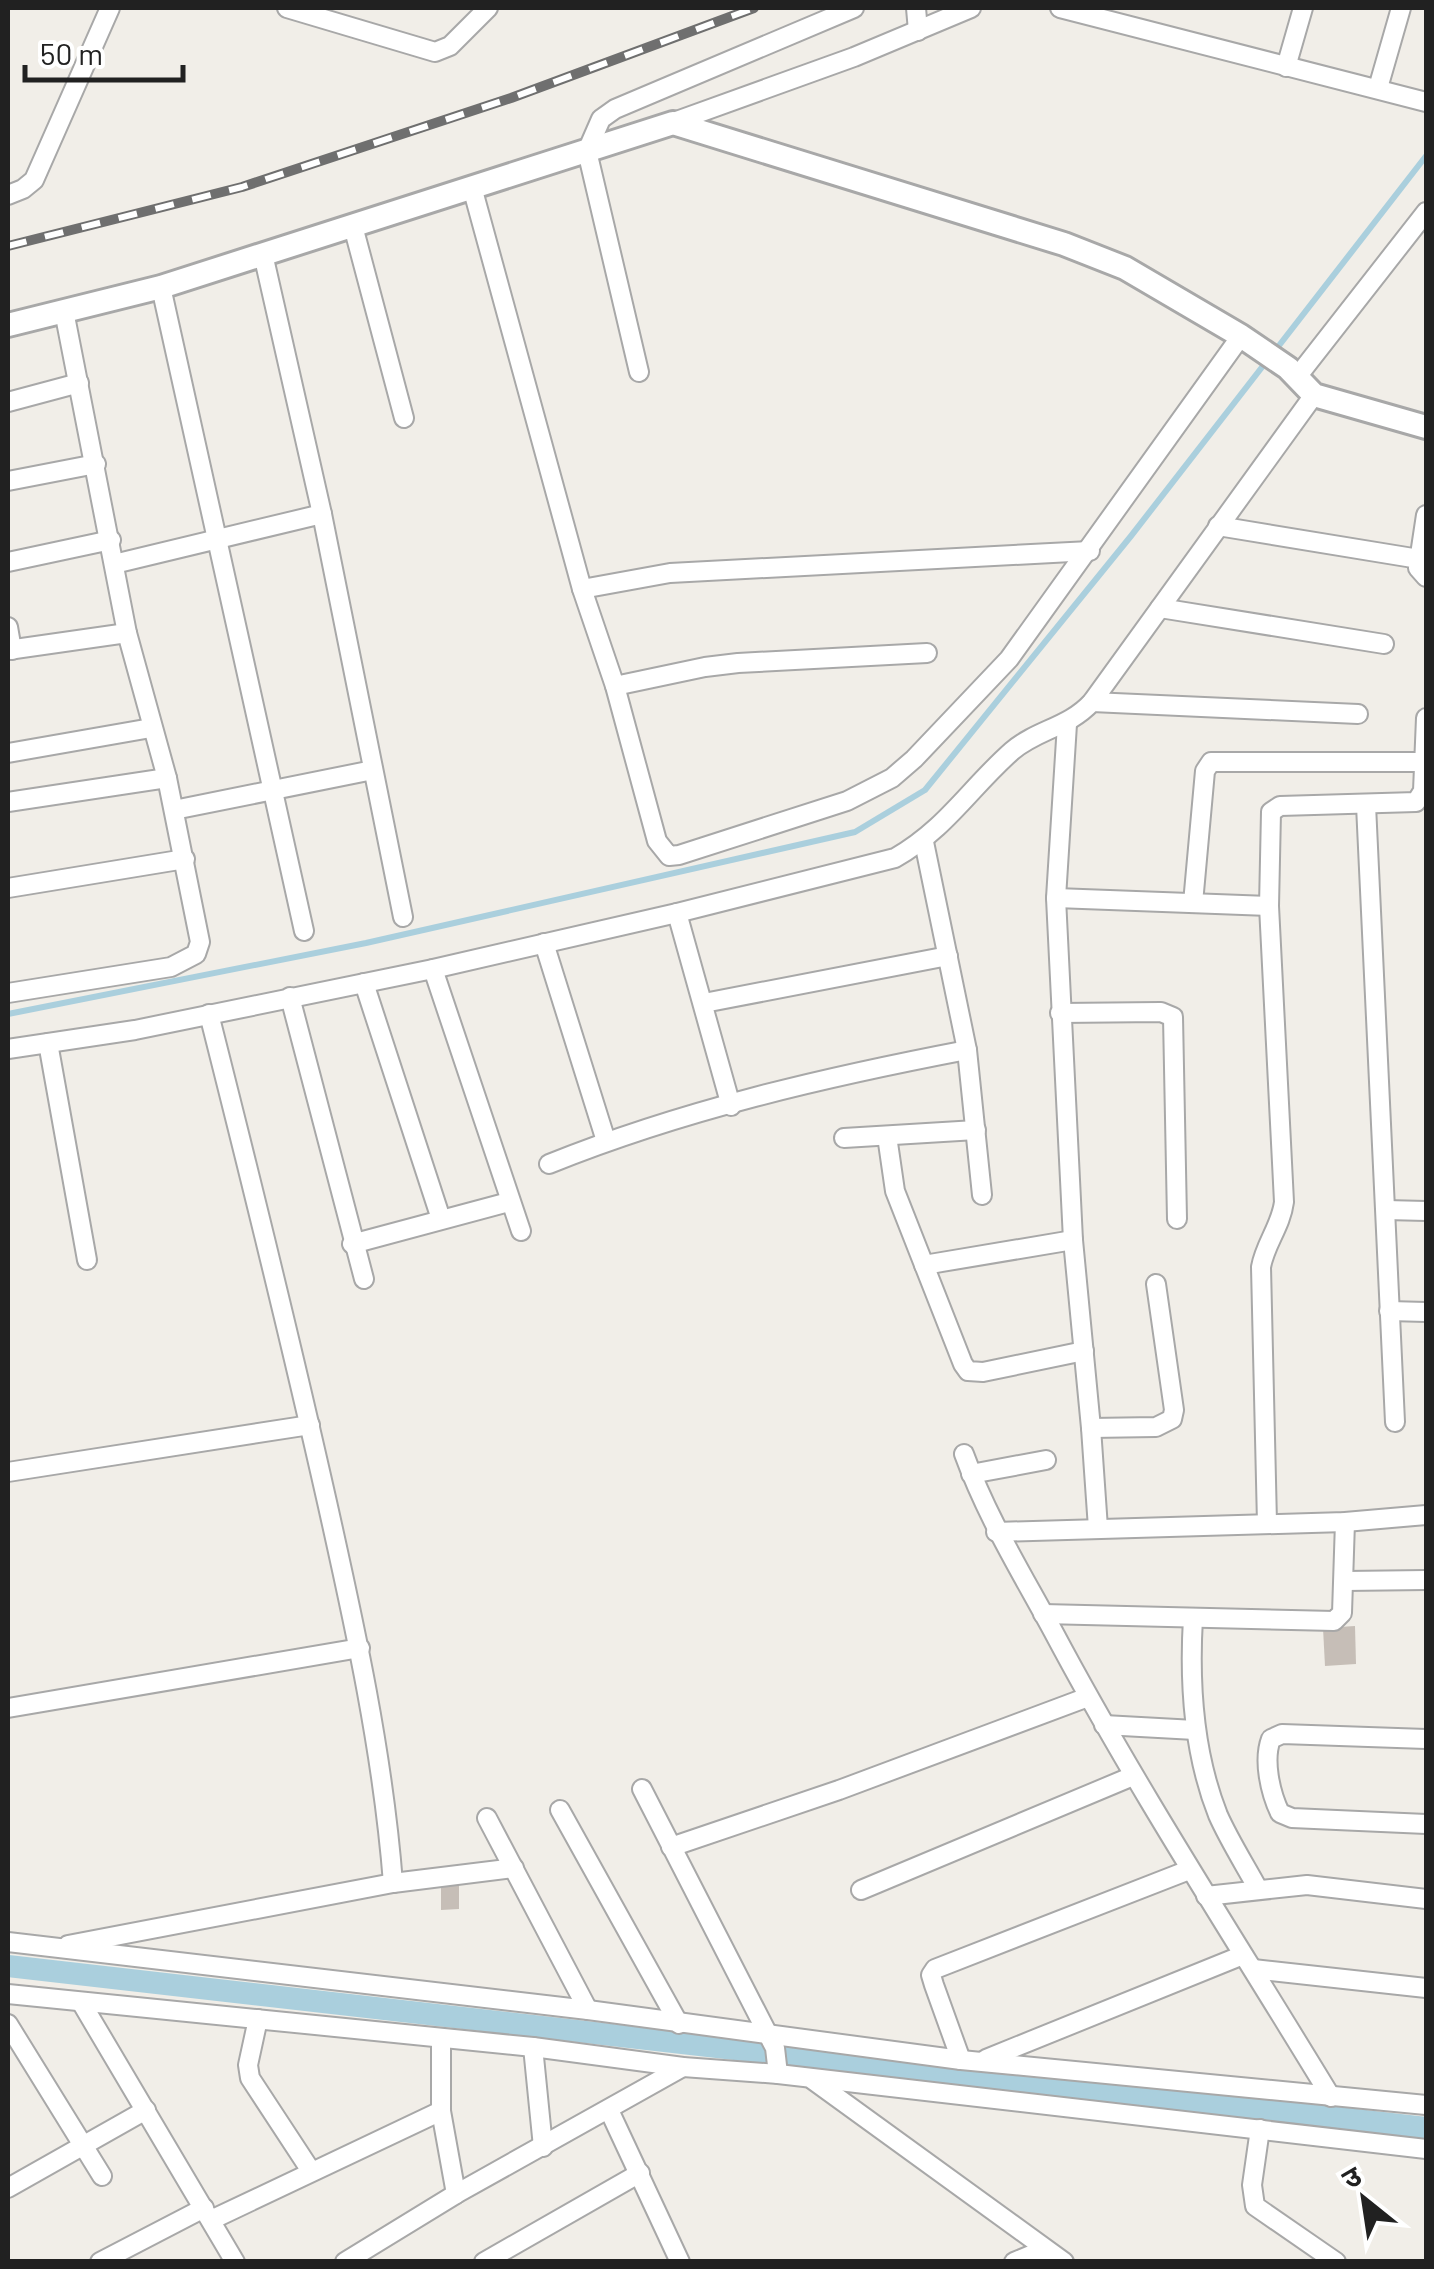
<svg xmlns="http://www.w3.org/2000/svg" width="1434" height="2269" font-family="Barlow,'Noto Sans Devanagari',sans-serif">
	<rect width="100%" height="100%" fill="#f1eee8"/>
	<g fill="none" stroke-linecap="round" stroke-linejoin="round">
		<g stroke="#aacfdd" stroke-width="6">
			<path d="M 1274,352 L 1426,156"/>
			<path d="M 8,1014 L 366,943 L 855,832 L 925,790 L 1131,536 L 1266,362"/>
		</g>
		<path stroke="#aacfdd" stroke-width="22" d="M 8,1966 L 1426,2128"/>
	</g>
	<g fill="#c6beb7">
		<path d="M 1355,1626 L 1356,1664 L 1325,1666 L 1323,1628 Z"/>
		<path d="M 459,1879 L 459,1909 L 441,1910 L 441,1880 Z"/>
	</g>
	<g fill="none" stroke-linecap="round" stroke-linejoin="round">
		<g stroke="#a8a8a8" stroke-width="22">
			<g id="minor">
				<path d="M 287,8 L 435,52 L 450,46 L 488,8"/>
				<path d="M 916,8 L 918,31"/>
				<path d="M 1060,8 L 1426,102"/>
				<path d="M 1286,67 L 1303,8"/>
				<path d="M 1378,88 L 1401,8"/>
				<path d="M 671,123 L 854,57 L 971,8"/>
				<path d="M 472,187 L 582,589 L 615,686 L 657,841 L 669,856 L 679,855 L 847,801 L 892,778 L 914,759 L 1009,659 L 1241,336"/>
				<path d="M 8,195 L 23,189 L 34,180 L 110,8"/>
				<path d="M 353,226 L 404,418"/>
				<path d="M 263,254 L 322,514 L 403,917"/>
				<path d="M 161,287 L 304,931"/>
				<path d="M 639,372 L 587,151 L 601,119 L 615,109 L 854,8"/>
				<path d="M 1297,377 L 1426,212"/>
				<path d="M 8,402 L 79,383"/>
				<path d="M 8,481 L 96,464"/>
				<path d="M 1426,515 L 1418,568 L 1426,577"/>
				<path d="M 1218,526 L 1419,559"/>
				<path d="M 8,562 L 111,540"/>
				<path d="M 114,564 L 322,514"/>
				<path d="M 582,589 L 670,573 L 1090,551"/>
				<path d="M 1160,608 L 1384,644"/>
				<path d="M 8,627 L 12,650"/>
				<path d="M 8,650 L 127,633"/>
				<path d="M 615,686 L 705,667 L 738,663 L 927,653"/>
				<path d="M 1092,702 L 1358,714"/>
				<path d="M 1067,724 L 1056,898 L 1073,1240 L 1091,1428 L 1156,1427 L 1172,1419 L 1174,1410 L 1156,1284"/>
				<path d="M 8,753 L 151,728"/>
				<path d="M 8,802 L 167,778"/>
				<path d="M 1366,805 L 1395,1422"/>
				<path d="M 174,810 L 373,770"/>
				<path d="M 924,842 L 967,1050 L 982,1195"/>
				<path d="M 8,888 L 185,859"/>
				<path d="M 1056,898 L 1269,906"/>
				<path d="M 1193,903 L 1205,771 L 1211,762 L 1426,762"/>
				<path d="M 677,913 L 731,1106"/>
				<path d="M 544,943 L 606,1141"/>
				<path d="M 433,969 L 521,1231"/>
				<path d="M 364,983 L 441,1219"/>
				<path d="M 8,993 L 171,967 L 196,954 L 200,942 L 167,778 L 127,633 L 64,311"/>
				<path d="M 290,997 L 364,1279"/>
				<path d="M 704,1003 L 948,956"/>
				<path d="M 1060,1013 L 1161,1012 L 1173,1017 L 1177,1219"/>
				<path d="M 209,1014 C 250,1176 290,1338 327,1502 C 355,1627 383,1754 393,1883"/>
				<path d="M 48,1043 L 87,1260"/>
				<path d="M 8,1049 L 135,1030 L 433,969 L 677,913 L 895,858 C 946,829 970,788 1012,751 C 1038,729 1068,728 1092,702 L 1314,395"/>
				<path d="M 887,1136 L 895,1191 L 963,1364 L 968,1371 L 983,1372 L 1084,1351"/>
				<path d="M 844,1138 L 976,1130"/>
				<path d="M 549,1164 C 683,1110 826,1077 967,1050"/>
				<path d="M 1386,1210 L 1426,1211"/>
				<path d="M 352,1244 L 509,1202"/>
				<path d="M 924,1265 L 1073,1240"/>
				<path d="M 1389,1311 L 1426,1312"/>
				<path d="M 1091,1428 L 1098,1528"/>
				<path d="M 964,1454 C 987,1517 1021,1572 1053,1631 C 1138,1791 1237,1942 1331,2097"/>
				<path d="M 8,1472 L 310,1425"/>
				<path d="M 971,1474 L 1046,1460"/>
				<path d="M 1267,1523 L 1261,1267 C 1265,1244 1281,1226 1284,1202 L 1269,906 L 1271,812 L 1280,806 L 1416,802 L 1423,791 L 1426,718"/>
				<path d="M 996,1532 L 1345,1522 L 1426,1515"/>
				<path d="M 1345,1581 L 1426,1580"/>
				<path d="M 1043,1614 L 1334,1621 L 1342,1613 L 1345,1522"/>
				<path d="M 1193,1618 C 1189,1684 1193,1752 1218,1815 C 1229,1840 1245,1865 1258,1889"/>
				<path d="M 8,1708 L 360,1648"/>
				<path d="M 1104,1725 L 1195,1730"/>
				<path d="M 1426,1739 L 1282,1734 L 1271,1739 C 1263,1760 1270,1792 1280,1813 L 1292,1818 L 1426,1824"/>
				<path d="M 642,1789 L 775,2048 L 778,2074"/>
				<path d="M 560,1810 L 679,2024"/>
				<path d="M 487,1818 L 588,2010"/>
				<path d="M 671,1847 L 839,1790 L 1088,1697"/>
				<path d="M 861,1890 L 1133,1776"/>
				<path d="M 1206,1896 L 1307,1885 L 1426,1899"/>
				<path d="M 8,1942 L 588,2010 L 961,2060 L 1426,2105"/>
				<path d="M 68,1945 L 393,1883 L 514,1868"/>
				<path d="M 1253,1969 L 1426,1988"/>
				<path d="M 8,1994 L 533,2047 L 683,2067 L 778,2074 L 1426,2149"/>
				<path d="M 81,2002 L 235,2262"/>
				<path d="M 258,2019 L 248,2065 L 250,2078 L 311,2171"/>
				<path d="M 8,2024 L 102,2176"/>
				<path d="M 441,2038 L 441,2111 L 456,2194"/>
				<path d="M 533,2047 L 543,2147"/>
				<path d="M 986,2059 L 1243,1955"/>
				<path d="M 961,2060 L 934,1985 L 931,1975 L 935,1969 L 1189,1870"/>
				<path d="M 813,2080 L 1064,2262"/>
				<path d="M 609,2110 L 680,2262"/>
				<path d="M 1260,2129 L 1252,2185 L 1255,2206 L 1336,2262"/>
				<path d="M 8,2188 L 146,2110"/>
				<path d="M 211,2220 L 441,2111"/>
				<path d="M 100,2262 L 204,2208"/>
				<path d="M 345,2262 L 456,2194 L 683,2067"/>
				<path d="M 484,2262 L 640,2173"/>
				<path d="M 1014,2262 L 1045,2249"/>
			</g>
		</g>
		<g stroke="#a8a8a8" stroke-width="28">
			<path id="tertiary" d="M 8,325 L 161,287 L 673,123 L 1064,244 L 1125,268 L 1241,336 L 1288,368 L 1314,395 L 1426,427"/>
		</g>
		<use href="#minor" stroke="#fff" stroke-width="18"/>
		<use href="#tertiary" stroke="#fff" stroke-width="22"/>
		<g stroke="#6f6f6f" stroke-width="10">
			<path id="rail" d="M 8,246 L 242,187 L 511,98 L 754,8"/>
		</g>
		<use href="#rail" stroke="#fff" stroke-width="6" stroke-dasharray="19" stroke-linecap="butt"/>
	</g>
	<rect width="1434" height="2269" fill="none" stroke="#212121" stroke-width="20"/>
	<g transform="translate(1364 2199) rotate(330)" stroke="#ffffff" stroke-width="8" paint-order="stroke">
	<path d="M0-8L18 38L0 25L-18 38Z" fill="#212121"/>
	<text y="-15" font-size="28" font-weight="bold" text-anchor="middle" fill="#212121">उ</text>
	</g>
	<path d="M25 65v15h158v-15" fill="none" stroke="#212121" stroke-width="5"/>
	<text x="40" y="65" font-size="30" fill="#212121" stroke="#ffffff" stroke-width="8" paint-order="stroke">50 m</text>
</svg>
